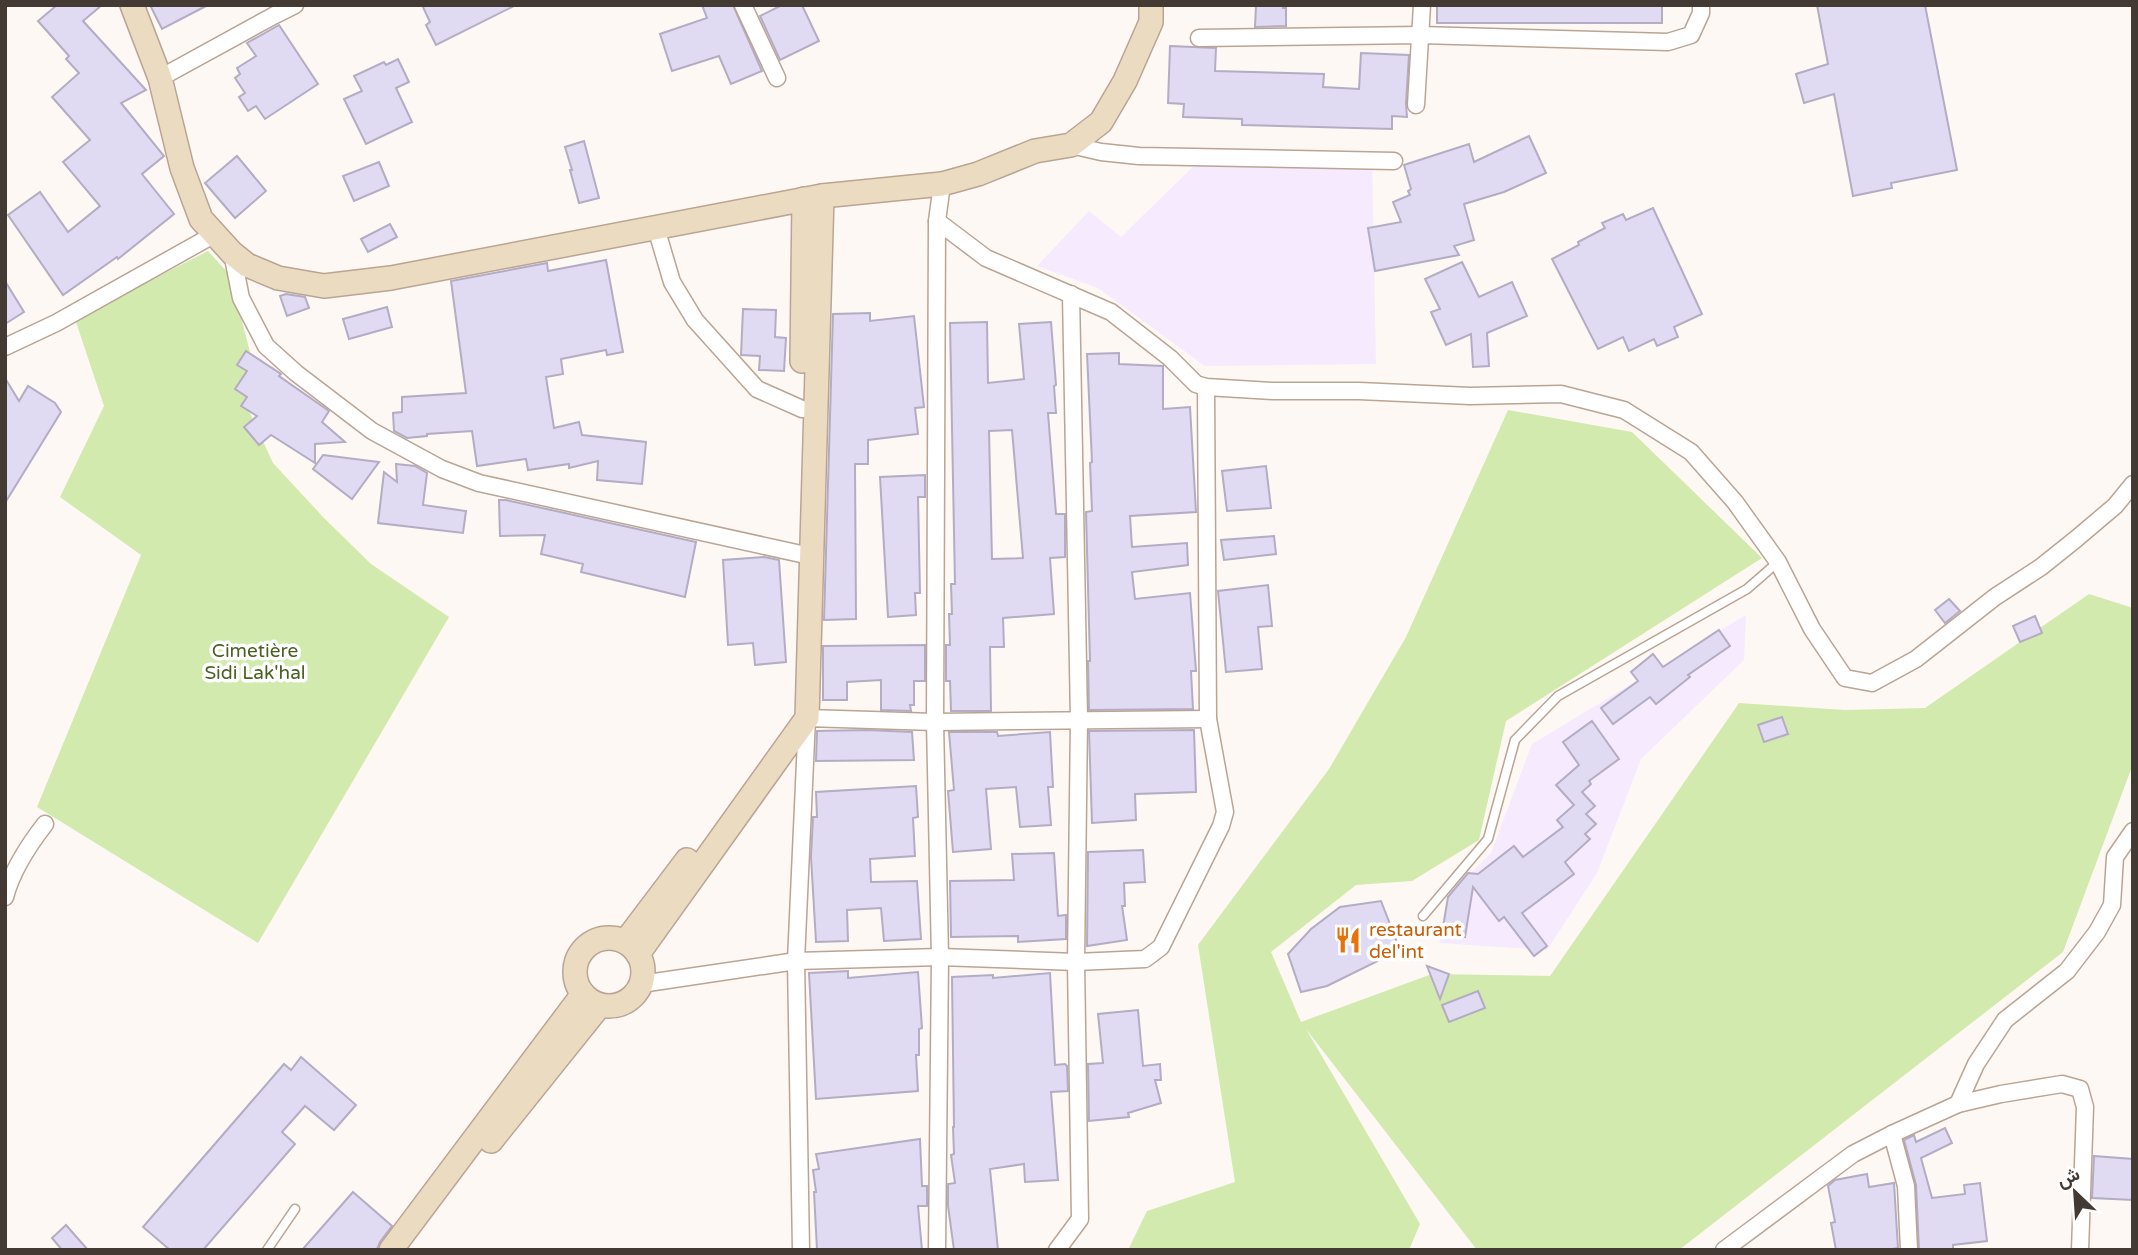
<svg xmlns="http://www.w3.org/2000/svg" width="2138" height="1255" font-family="'Varela Round',Vazirmatn,sans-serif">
	<rect width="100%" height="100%" fill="#fdf8f4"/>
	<g fill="#f6eafe">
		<path d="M 1201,159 L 1372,159 L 1376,364 L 1205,366 L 1098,288 L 1037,266 L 1089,211 L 1121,237 Z"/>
		<path d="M 1746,615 L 1744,660 L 1641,759 L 1597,873 L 1547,950 L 1439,943 L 1451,893 L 1491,853 L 1532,744 Z"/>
	</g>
	<g fill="#d2eaad">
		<path d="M 208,251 L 230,275 L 250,352 L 248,409 L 273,463 L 324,518 L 371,564 L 449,617 L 258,943 L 37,807 L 141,555 L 60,497 L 104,406 L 75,319 Z"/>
		<path d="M 1508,410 L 1632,432 L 1762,558 L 1506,721 L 1479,840 L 1412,881 L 1356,885 L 1271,952 L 1301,1022 L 1432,974 L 1550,976 L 1739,703 L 1845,710 L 1925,708 L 2089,594 L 2133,608 L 2133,764 L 2063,952 L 1679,1250 L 1477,1250 L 1306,1029 L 1420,1224 L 1409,1250 L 1128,1250 L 1147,1211 L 1235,1182 L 1198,945 L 1329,769 L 1406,637 Z"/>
	</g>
	<g fill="#e1daf3" stroke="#b3acc3" stroke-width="2" fill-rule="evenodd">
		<path d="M 57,5 L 102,5 L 83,21 L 146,90 L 121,103 L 164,156 L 142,174 L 174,214 L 118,259 L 117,257 L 63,295 L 8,215 L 40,192 L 68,232 L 100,206 L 63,162 L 90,140 L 52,97 L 79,73 L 66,59 L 69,56 L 38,21 Z"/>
		<path d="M 150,5 L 208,5 L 162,29 Z"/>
		<path d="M 422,5 L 516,5 L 436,45 L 426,25 L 430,22 Z"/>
		<path d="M 702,5 L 733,5 L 762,71 L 731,84 L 719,56 L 672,71 L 660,34 L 707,18 Z"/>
		<path d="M 782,5 L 802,5 L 819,41 L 780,60 L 760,16 Z"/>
		<path d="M 1256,5 L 1283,5 L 1283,8 L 1286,8 L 1286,26 L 1255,27 Z"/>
		<rect x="1437" y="5" width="225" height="18"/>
		<path d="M 1817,5 L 1925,5 L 1957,170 L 1891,183 L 1892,188 L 1853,196 L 1834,94 L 1804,103 L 1796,74 L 1828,64 Z"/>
		<path d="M 279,25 L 318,84 L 265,119 L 256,106 L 248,111 L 239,97 L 245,93 L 235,78 L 240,74 L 237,68 L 256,56 L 247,43 Z"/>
		<path d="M 1170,46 L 1216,48 L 1215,71 L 1324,74 L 1323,87 L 1359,89 L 1361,53 L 1409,55 L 1406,104 L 1407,117 L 1392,116 L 1392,129 L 1242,125 L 1242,119 L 1183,117 L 1184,104 L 1168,103 Z"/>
		<path d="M 398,59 L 409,82 L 396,88 L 412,122 L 366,144 L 344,99 L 362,91 L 354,76 L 384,62 L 386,65 Z"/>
		<path d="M 1529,136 L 1546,173 L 1504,192 L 1464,204 L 1474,240 L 1454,246 L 1459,255 L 1375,271 L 1368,228 L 1401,222 L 1393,202 L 1410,195 L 1408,191 L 1411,189 L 1404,165 L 1469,144 L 1474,162 Z"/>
		<path d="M 584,141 L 599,198 L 579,203 L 570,170 L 572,170 L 565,147 Z"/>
		<path d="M 237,156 L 266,191 L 235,218 L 205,183 Z"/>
		<path d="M 379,162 L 389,186 L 354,201 L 343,176 Z"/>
		<path d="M 1653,208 L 1702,314 L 1674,327 L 1678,337 L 1657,346 L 1654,339 L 1629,351 L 1623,337 L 1598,349 L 1552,259 L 1579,245 L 1578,242 L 1605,228 L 1602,223 L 1623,214 L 1626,220 Z"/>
		<path d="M 390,224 L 397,237 L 368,252 L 361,239 Z"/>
		<path d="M 606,260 L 623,352 L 607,355 L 606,350 L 561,359 L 563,374 L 546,377 L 554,428 L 579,422 L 582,435 L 646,442 L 642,484 L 597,480 L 598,461 L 569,468 L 569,464 L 528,470 L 526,459 L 477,466 L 472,431 L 427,434 L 427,436 L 407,438 L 394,431 L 393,413 L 402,412 L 402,397 L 466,393 L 451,281 L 547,263 L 548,271 Z"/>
		<path d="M 1462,262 L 1479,297 L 1512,282 L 1527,316 L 1487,333 L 1489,366 L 1473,367 L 1471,334 L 1446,345 L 1431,312 L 1440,309 L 1425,279 Z"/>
		<path d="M 5,281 L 24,312 L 5,324 Z"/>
		<path d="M 286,294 L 305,297 L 309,308 L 287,316 L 280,296 Z"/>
		<path d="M 387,307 L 392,327 L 349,339 L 343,319 Z"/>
		<path d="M 743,309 L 776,310 L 775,337 L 786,338 L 784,371 L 759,370 L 760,356 L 741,355 Z"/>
		<path d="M 870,313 L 870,321 L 914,316 L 924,407 L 915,408 L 918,434 L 868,440 L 868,464 L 855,464 L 856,619 L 824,620 L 833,314 Z"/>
		<path d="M 987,322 L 988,383 L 1024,379 L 1019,324 L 1051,322 L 1056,385 L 1054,386 L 1056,413 L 1048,413 L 1056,514 L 1065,514 L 1065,557 L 1050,558 L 1054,614 L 1003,618 L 1004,647 L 990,647 L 991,711 L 951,711 L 950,681 L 946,681 L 946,645 L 950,645 L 949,614 L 952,614 L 951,584 L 955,584 L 950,323 ZM 1012,430 L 1023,558 L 992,559 L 989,431 Z"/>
		<path d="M 246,351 L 281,374 L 279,376 L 329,411 L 322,422 L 345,442 L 315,444 L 315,463 L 271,435 L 259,445 L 244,427 L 257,416 L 241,406 L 247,397 L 235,389 L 247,371 L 237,365 Z"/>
		<path d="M 1119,353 L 1119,364 L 1163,366 L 1163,409 L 1190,407 L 1196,512 L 1130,516 L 1132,547 L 1187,543 L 1188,565 L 1132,572 L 1135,599 L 1190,593 L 1196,671 L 1191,671 L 1193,709 L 1089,710 L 1088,661 L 1090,661 L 1086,512 L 1092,511 L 1090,463 L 1092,462 L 1087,354 Z"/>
		<path d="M 5,378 L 19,401 L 28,386 L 55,403 L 61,412 L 5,503 Z"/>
		<path d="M 323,455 L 379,462 L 352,499 L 313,469 Z"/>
		<path d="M 396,464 L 415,466 L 427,473 L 423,505 L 466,511 L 463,533 L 378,523 L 384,472 L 397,482 Z"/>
		<path d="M 1266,466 L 1271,508 L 1227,511 L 1222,471 Z"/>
		<path d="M 925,475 L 925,497 L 918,497 L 920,593 L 915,593 L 916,615 L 888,617 L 880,477 Z"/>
		<path d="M 499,500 L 506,500 L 696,542 L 685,597 L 581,572 L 583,564 L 541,554 L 545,535 L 500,536 Z"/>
		<path d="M 1274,536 L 1276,554 L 1224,560 L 1221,540 Z"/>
		<path d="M 764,557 L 779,560 L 786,662 L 755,665 L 753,643 L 728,645 L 723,560 Z"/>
		<path d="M 1268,585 L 1272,626 L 1258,627 L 1262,669 L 1226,672 L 1218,591 Z"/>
		<path d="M 1949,599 L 1960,611 L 1945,623 L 1935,610 Z"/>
		<path d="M 2035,616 L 2042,633 L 2020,642 L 2013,626 Z"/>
		<path d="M 1719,630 L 1730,646 L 1688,675 L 1690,677 L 1656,704 L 1650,697 L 1613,724 L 1601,708 L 1638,681 L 1631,672 L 1653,654 L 1663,667 Z"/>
		<path d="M 925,645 L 925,681 L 914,681 L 914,705 L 910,705 L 911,711 L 881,710 L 881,680 L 847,682 L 847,700 L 823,700 L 823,646 Z"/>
		<path d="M 1782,717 L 1788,734 L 1764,742 L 1758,725 Z"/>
		<path d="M 1592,721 L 1619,759 L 1589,781 L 1591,784 L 1582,792 L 1595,806 L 1586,814 L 1596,824 L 1585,834 L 1590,839 L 1565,862 L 1574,874 L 1522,913 L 1547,946 L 1534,956 L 1504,917 L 1499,921 L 1473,887 L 1465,937 L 1442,933 L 1448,897 L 1468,873 L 1478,874 L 1514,846 L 1523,857 L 1563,827 L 1557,820 L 1574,805 L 1556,785 L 1579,765 L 1563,742 Z"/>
		<path d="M 867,730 L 912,732 L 914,760 L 816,761 L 817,731 Z"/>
		<path d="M 1194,730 L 1196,792 L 1135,794 L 1136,820 L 1092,823 L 1089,731 Z"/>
		<path d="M 949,732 L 997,732 L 998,736 L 1050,732 L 1053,787 L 1048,787 L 1051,825 L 1020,827 L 1016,787 L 986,789 L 991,849 L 953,852 L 948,791 L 954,790 Z"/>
		<path d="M 916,786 L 918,817 L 913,818 L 915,856 L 870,859 L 871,882 L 917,881 L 921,939 L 884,941 L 881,908 L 847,910 L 848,941 L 816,942 L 811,857 L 813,817 L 817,817 L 816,792 Z"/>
		<path d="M 1143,850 L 1145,882 L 1124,883 L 1125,906 L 1122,906 L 1127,940 L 1087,946 L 1088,852 Z"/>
		<path d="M 1054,853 L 1058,916 L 1066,915 L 1066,939 L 1018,942 L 1018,936 L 951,937 L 950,881 L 1014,880 L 1012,854 Z"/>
		<path d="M 1381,901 L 1400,950 L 1327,986 L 1301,992 L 1288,954 L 1311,929 L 1340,907 Z"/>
		<path d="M 1427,966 L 1449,974 L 1440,999 Z"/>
		<path d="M 848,971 L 848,978 L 918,972 L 922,1028 L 919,1029 L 919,1055 L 916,1055 L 918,1091 L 816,1099 L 809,973 Z"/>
		<path d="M 1050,973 L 1055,1065 L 1065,1064 L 1067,1066 L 1068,1091 L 1051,1092 L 1058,1180 L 1025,1182 L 1024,1164 L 990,1169 L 998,1250 L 954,1250 L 948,1206 L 948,1184 L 955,1183 L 951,1155 L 954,1154 L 953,1127 L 954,1127 L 952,977 L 993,975 L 993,978 Z"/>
		<path d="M 1478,991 L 1485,1008 L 1449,1022 L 1442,1005 Z"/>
		<path d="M 1138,1010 L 1143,1066 L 1160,1064 L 1161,1080 L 1155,1080 L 1161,1103 L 1128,1113 L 1129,1117 L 1089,1121 L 1088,1064 L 1103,1063 L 1098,1014 Z"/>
		<path d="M 301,1057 L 356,1105 L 334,1130 L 305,1106 L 282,1132 L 295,1144 L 203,1250 L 170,1250 L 143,1227 L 284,1064 L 291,1070 Z"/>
		<path d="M 1945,1128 L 1952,1143 L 1921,1158 L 1932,1198 L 1965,1194 L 1964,1185 L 1980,1183 L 1987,1241 L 1953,1245 L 1953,1250 L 1919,1250 L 1916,1185 L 1904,1140 L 1914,1135 L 1916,1142 Z"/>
		<path d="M 920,1139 L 922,1186 L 927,1186 L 927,1206 L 918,1206 L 922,1250 L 817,1250 L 814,1192 L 816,1192 L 813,1170 L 819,1169 L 816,1154 Z"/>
		<path d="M 2094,1156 L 2133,1159 L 2133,1200 L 2092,1198 Z"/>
		<path d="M 1867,1174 L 1869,1187 L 1894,1183 L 1898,1248 L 1886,1250 L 1836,1250 L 1831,1223 L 1835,1222 L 1828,1186 L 1835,1180 Z"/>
		<path d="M 353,1192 L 392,1226 L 380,1242 L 377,1249 L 302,1250 Z"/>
		<path d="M 66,1225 L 88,1250 L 62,1250 L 52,1238 Z"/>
	</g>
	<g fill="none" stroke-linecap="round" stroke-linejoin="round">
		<g stroke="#baa494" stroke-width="11">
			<g id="service">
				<path d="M 1423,916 L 1488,839 L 1515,740 L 1558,696 L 1747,589 L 1778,562"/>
				<path d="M 267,1250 L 295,1209"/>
			</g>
		</g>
		<g stroke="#baa494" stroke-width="19">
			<g id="minor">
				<path d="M 743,5 L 777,78"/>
				<path d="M 1199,38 L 1420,35 L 1668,42 L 1691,35 L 1701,13 L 1701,5"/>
				<path d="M 160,78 L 273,16 L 295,5"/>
				<path d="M 1416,105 L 1422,5"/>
				<path d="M 1071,145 L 1101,152 L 1139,156 L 1394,161"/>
				<path d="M 942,184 L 937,221 L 986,258 L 1111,312 L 1170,358 L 1196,384 L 1206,387 L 1273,391 L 1359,391 L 1470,396 L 1561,394 L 1624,410 L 1691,452 L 1735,502 L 1778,562 L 1812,629 L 1845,678 L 1872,683 L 1916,659 L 1995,597 L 2041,567 L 2076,539 L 2115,506 L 2133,484"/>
				<path d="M 937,221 L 935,722 L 940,957 L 937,1250"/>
				<path d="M 656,228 L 672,282 L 695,320 L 757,389 L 802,409"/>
				<path d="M 232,253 L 241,298 L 266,346 L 296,373 L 372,431 L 442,469 L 479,483 L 801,554"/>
				<path d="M 5,347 L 56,323 L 215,234"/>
				<path d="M 5,897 C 12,870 28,846 45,824"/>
				<path d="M 641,984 L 796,961 L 940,957 L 1076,962 L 1145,959 L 1161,947 L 1221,826 L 1225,812 L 1208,719 L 1206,387"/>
				<path d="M 1958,1104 L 2001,1094 L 2062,1084 L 2080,1089 L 2085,1107 L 2080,1250"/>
				<path d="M 1892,1134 L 1958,1104 L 1976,1064 L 2005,1020 L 2067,971 L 2097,932 L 2112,905 L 2115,857 L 2133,831"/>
				<path d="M 801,1250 L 796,961 L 807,718 L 935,722 L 1208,719"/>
				<path d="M 1057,1250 L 1080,1219 L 1076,962 L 1079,719 L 1071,294"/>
				<path d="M 1724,1250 L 1853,1154 L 1892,1134 L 1906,1186 L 1909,1250"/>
			</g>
		</g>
		<g stroke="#baa494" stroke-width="26">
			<g id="secondary">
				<path d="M 132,5 L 160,78 L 182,168 L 201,219 L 232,253 L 247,265 L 278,278 L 324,286 L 391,278 L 822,196 L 942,184 L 978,174 L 1035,151 L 1071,145 L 1101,122 L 1125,81 L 1151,22 L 1151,5"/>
				<path d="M 802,361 L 804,199"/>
				<circle cx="609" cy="972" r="34"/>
				<path d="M 625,942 L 687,860"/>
				<path d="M 638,954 L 807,718 L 822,196"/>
				<path d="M 491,1141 L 600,1005"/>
				<path d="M 391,1250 L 583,994"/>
			</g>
		</g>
		<use href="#service" stroke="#fff" stroke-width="8"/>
		<use href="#minor" stroke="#fff" stroke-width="16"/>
		<use href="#secondary" stroke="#ebdcc1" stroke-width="23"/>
	</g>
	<defs>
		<g id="restaurant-bare" transform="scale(2.1)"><path d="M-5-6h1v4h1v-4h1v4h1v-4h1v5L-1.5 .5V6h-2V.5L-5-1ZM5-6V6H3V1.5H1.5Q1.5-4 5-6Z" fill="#e8710a" stroke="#fff" stroke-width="2.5" paint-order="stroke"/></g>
	</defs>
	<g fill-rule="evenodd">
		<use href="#restaurant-bare" x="1348" y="940"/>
	</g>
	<g text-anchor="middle" stroke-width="7" stroke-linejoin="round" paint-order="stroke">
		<g font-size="19" fill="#4b6022" stroke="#fff">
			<text x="255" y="657">Cimetière<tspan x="255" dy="22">Sidi Lak'hal</tspan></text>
		</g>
		<g font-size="19" fill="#c56008" stroke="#fff" text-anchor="start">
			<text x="1369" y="936">restaurant<tspan x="1369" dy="22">del'int</tspan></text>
		</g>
	</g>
	<rect width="2138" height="1255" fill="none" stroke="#433a34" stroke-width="14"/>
	<g transform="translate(2075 1192) rotate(335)" stroke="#ffffff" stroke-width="5" paint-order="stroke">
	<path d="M0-5L12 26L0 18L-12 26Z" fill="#433a34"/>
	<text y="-10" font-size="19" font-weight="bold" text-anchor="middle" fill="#433a34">ش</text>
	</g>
</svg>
